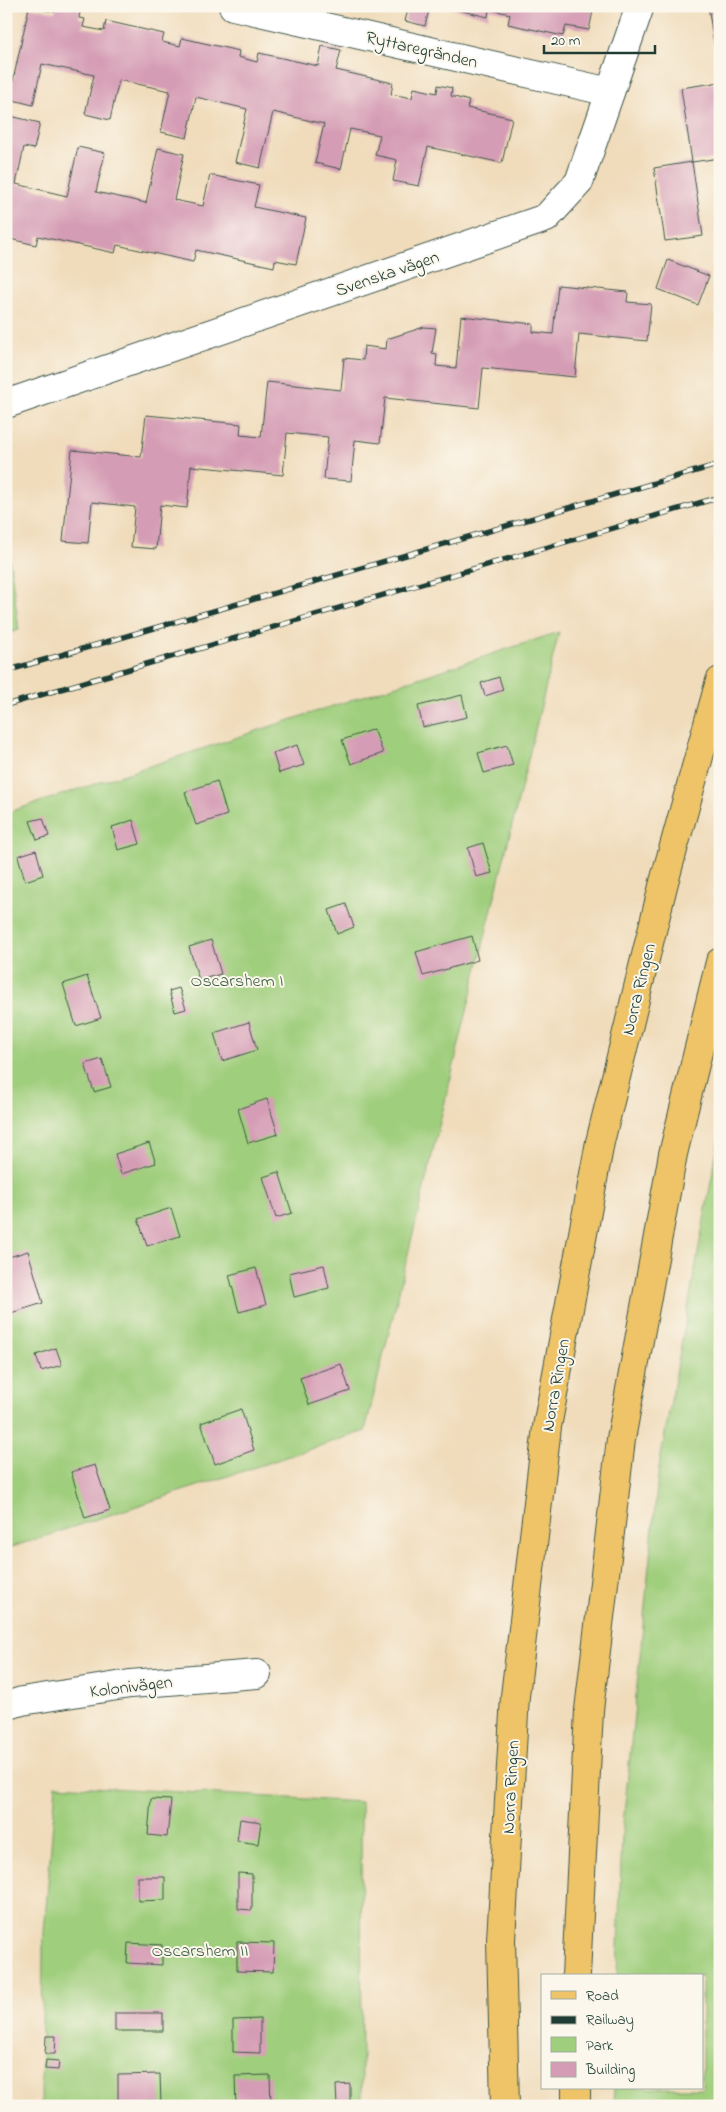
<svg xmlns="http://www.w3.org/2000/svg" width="726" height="2112" font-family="'Indie Flower',sans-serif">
	<rect width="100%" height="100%" fill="#fbf7ec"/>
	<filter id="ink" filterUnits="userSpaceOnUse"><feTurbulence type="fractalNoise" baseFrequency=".02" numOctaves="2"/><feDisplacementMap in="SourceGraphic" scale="10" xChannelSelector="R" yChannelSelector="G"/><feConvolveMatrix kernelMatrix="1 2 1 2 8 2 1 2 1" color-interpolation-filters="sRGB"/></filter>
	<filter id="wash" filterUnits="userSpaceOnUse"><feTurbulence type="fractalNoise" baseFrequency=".0096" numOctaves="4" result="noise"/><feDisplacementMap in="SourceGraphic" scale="20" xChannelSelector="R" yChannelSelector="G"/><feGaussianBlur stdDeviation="1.12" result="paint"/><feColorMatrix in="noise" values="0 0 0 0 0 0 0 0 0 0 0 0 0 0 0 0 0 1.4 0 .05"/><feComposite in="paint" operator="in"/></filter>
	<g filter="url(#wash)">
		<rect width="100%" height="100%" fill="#f0dcbb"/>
		<g fill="#9fce7c" stroke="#5f8658">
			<path d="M 6,532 L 19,630 L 6,634 Z"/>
			<path d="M 559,632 L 365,1431 L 6,1549 L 6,813 Z"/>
			<path d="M 720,1132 L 720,2106 L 613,2106 L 614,2088 L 702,2088 L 702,1976 L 617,1976 L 622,1834 L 659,1467 Z"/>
			<path d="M 56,1785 L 361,1802 L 362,2106 L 41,2106 L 43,1945 Z"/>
		</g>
		<g id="blocks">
			<g fill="#d59db5">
				<path d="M 57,6 L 81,6 L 79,18 L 85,19 L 83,27 L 104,31 L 106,21 L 164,34 L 162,42 L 180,46 L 182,38 L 239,51 L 238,57 L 257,62 L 259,53 L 318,66 L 322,46 L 341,50 L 336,70 L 393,83 L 391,94 L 412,98 L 414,88 L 437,93 L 438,85 L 452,88 L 451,96 L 469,101 L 467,108 L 512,118 L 502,163 L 428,147 L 419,186 L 393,181 L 397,160 L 375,155 L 380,135 L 350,129 L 341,169 L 315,163 L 324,124 L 273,112 L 260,168 L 235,162 L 247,109 L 196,97 L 187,138 L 161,132 L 170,91 L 119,80 L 110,120 L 85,114 L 94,75 L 42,64 L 33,105 L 9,99 L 29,7 L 55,12 Z"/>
				<path d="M 409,6 L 430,6 L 425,26 L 405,21 Z"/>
				<path d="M 441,6 L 594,6 L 589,30 L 566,26 L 563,36 L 508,24 L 510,14 L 489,9 L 488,17 Z"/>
				<path d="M 708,6 L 720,6 L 720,75 L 719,75 Z"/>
				<path d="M 720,82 L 720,158 L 692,162 L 703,236 L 665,241 L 654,168 L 692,162 L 681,88 Z"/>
				<path d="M 6,115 L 40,123 L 34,149 L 24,147 L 16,184 L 67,196 L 78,147 L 105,153 L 96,192 L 146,203 L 158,148 L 184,154 L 174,200 L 203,206 L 210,175 L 259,185 L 254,207 L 306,218 L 296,264 L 275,260 L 274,267 L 196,250 L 193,262 L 117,245 L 115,253 L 38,236 L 36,245 L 6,238 Z"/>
				<path d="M 668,260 L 709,276 L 698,305 L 658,289 Z"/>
				<path d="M 558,285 L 628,292 L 627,302 L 651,304 L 647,341 L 579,334 L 575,377 L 483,368 L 479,408 L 385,398 L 380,443 L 355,440 L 351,481 L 324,479 L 328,437 L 287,433 L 283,475 L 191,466 L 187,508 L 160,505 L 156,549 L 131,547 L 135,507 L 92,502 L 88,543 L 63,541 L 72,450 L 141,457 L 146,415 L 241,424 L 240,435 L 261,437 L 267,382 L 341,390 L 344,358 L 363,360 L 364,346 L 386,349 L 387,339 L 424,327 L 436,328 L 432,353 L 437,354 L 436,366 L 456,368 L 461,316 L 533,324 L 533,332 L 553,334 Z"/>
				<path d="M 499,677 L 503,690 L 485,696 L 481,683 Z"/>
				<path d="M 462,695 L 467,717 L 423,727 L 418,706 Z"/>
				<path d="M 374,729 L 383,753 L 351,764 L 342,740 Z"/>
				<path d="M 297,745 L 304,765 L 279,773 L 273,753 Z"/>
				<path d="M 507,745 L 513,765 L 484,773 L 478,753 Z"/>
				<path d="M 217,781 L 227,815 L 196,825 L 185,792 Z"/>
				<path d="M 43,818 L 49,836 L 37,840 L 30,821 Z"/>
				<path d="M 133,820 L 140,844 L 118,850 L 112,827 Z"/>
				<path d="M 483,843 L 492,873 L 476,877 L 468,848 Z"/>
				<path d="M 36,850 L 43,875 L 25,881 L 18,856 Z"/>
				<path d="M 346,904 L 354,927 L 337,934 L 329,910 Z"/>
				<path d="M 472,936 L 478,960 L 423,976 L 416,952 Z"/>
				<path d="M 211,940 L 221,974 L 199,980 L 189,947 Z"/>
				<path d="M 87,976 L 101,1018 L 76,1026 L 63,984 Z"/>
				<path d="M 179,988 L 186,1009 L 175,1012 L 169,991 Z"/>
				<path d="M 249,1022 L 257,1050 L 222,1061 L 214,1033 Z"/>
				<path d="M 102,1059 L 111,1087 L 94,1092 L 85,1064 Z"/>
				<path d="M 267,1099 L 278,1134 L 248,1143 L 238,1109 Z"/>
				<path d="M 149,1143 L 156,1163 L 121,1174 L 115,1154 Z"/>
				<path d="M 279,1172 L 292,1213 L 276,1218 L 263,1177 Z"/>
				<path d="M 171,1208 L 180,1236 L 147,1246 L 138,1219 Z"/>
				<path d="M 28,1251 L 43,1303 L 11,1313 L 6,1295 L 6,1258 Z"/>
				<path d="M 324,1265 L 329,1288 L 294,1297 L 289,1273 Z"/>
				<path d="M 256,1268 L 266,1305 L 239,1312 L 229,1275 Z"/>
				<path d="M 56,1348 L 62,1365 L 41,1371 L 36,1355 Z"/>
				<path d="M 341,1364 L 350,1391 L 309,1405 L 300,1378 Z"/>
				<path d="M 241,1409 L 254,1450 L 215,1464 L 201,1423 Z"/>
				<path d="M 95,1465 L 110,1510 L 85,1518 L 71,1472 Z"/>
				<path d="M 151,1799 L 171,1800 L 167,1837 L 148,1835 Z"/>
				<path d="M 240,1819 L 261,1822 L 258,1844 L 237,1841 Z"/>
				<path d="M 238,1873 L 252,1874 L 252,1910 L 238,1909 Z"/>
				<path d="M 138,1877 L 165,1877 L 165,1900 L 138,1901 Z"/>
				<path d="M 237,1942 L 274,1943 L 273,1972 L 237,1971 Z"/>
				<path d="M 128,1943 L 162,1945 L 162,1965 L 127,1963 Z"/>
				<rect x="115" y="2013" width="48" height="18"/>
				<path d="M 260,2019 L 260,2053 L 233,2052 L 233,2020 Z"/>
				<path d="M 46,2036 L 56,2036 L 55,2054 L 45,2054 Z"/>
				<path d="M 46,2060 L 59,2061 L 58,2070 L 45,2069 Z"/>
				<path d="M 160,2074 L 161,2105 L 118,2105 L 118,2075 Z"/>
				<path d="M 270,2075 L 271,2106 L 236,2106 L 235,2076 Z"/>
				<path d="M 350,2084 L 350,2106 L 337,2106 L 336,2085 Z"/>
			</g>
		</g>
	</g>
	<g filter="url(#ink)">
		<use href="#blocks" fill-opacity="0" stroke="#3e5548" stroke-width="1"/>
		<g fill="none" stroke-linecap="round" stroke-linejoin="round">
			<g stroke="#3e5548" stroke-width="30">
				<g id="minor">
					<path d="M 233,6 L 610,92"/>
					<path d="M 6,404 L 546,218 L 579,182 L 640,6"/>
					<path d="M 6,1706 L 22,1701 L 130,1684 L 257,1674"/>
				</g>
			</g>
			<g stroke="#3e5548" stroke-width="30">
				<g id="major">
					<path d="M 576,1976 L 589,1710 L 621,1439 L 673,1154 L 720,962"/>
					<path d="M 505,2106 L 501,1940 L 515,1696 L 547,1427 L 600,1142 L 664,882 L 720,681"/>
					<path d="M 576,2106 L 576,2088"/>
				</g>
			</g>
			<use href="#minor" stroke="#fff" stroke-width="28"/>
			<use href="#major" stroke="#efc469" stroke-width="28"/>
			<g stroke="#1f3d34" stroke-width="5.5">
				<g id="rail">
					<path d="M 6,671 L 720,464"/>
					<path d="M 6,705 L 720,497"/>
				</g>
			</g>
			<use href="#rail" stroke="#fbf7ec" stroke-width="4" stroke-dasharray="11" stroke-linecap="butt"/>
		</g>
	</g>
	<g text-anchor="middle" stroke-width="4" stroke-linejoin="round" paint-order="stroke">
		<g font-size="18" fill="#1f3d34" stroke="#fbf7ec">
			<text transform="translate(422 49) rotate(13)" y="6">Ryttaregränden</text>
			<text transform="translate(387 273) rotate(-19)" y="6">Svenska vägen</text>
			<text transform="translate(638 989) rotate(-76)" y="6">Norra Ringen</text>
			<text transform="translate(555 1385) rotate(-80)" y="6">Norra Ringen</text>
			<text transform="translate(131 1686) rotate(-7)" y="6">Kolonivägen</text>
			<text transform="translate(510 1787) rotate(-87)" y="6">Norra Ringen</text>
		</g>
		<g font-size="18" fill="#3f6146" stroke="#fbf7ec">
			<text x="237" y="986">Oscarshem I</text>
			<text x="200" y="1956">Oscarshem II</text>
		</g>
	</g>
	<rect width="726" height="2112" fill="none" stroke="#fbf7ec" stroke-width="25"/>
	<rect x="541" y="1974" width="162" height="115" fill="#fbf7ec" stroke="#a3ada2"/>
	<rect x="551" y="1991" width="25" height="8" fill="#efc469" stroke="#a3ada2"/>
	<text x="586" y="2000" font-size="15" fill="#1f3d34">Road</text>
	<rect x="551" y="2016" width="25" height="8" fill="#1f3d34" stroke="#a3ada2"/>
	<text x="586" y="2024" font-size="15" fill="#1f3d34">Railway</text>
	<rect x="551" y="2037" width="25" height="15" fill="#9fce7c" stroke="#a3ada2"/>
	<text x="586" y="2050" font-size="15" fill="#1f3d34">Park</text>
	<rect x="551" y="2062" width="25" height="15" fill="#d59db5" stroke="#a3ada2"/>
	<text x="586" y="2074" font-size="15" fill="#1f3d34">Building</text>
	<path d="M544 45v8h111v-8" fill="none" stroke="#1f3d34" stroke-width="2.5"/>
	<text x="551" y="45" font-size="15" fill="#1f3d34" stroke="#fbf7ec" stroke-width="4" paint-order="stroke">20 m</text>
</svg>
